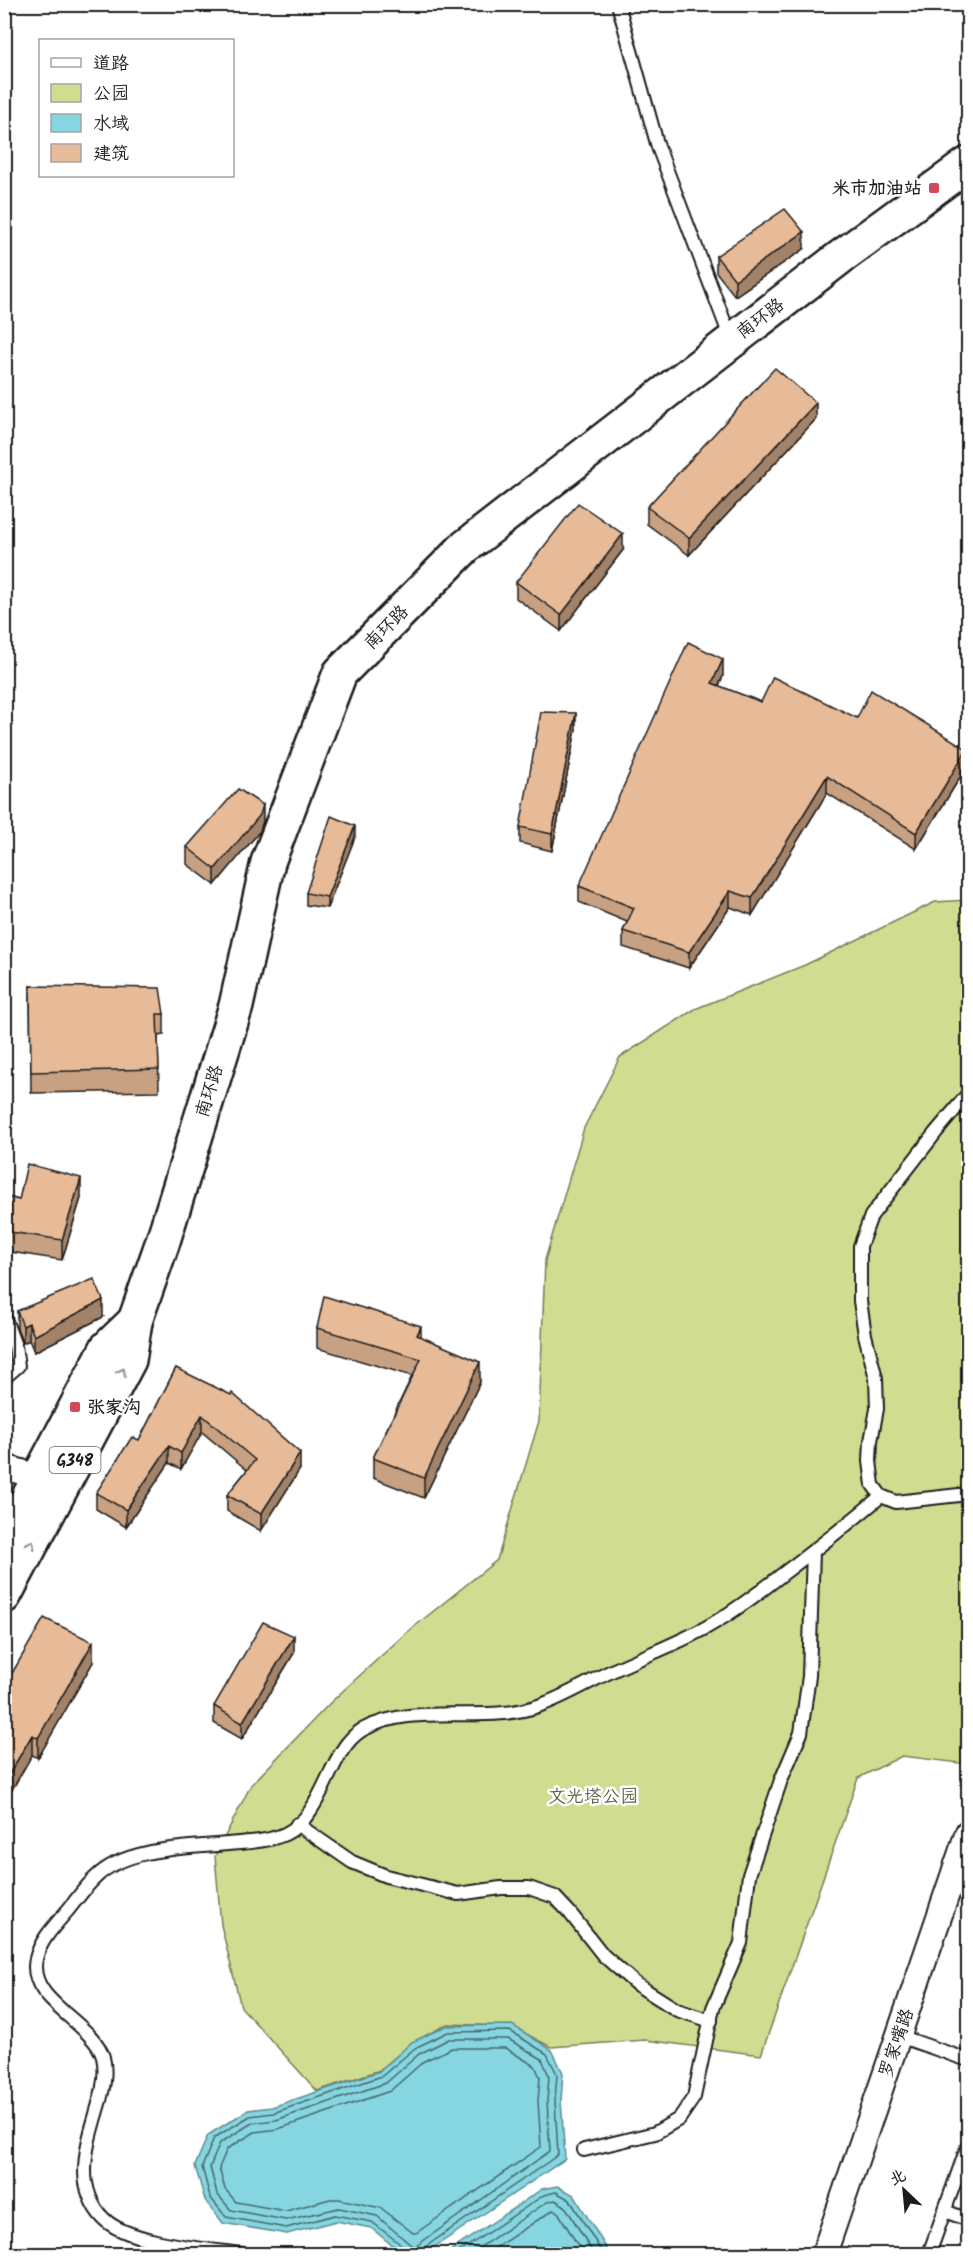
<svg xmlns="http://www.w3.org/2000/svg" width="973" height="2259" font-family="Kalam,'LXGW WenKai TC',sans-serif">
	<rect width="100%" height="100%" fill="#fff"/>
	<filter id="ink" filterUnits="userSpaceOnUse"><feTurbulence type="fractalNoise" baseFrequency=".0167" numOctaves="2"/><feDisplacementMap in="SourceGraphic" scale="12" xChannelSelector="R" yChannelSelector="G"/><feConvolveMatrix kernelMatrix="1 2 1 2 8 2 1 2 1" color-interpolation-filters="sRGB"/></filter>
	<g filter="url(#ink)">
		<path fill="#d0dc8f" stroke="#767c56" stroke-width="1.5" d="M 968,900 L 968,1764 L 902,1756 L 858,1778 L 761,2055 L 645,2040 L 551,2047 L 511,2026 L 447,2024 L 412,2043 L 380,2070 L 317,2091 L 241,2007 L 221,1925 L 215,1856 L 251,1785 L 332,1701 L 405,1634 L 497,1560 L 539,1421 L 545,1260 L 584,1128 L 620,1057 L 695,1009 L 805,965 L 935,902 Z"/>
		<g fill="#86d6e1" stroke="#5c8c92" stroke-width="1.5">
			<path d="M 512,2025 L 552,2050 L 563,2073 L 561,2100 L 565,2159 L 424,2254 L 403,2254 L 371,2228 L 336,2221 L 287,2234 L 223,2223 L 205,2200 L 195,2166 L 208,2135 L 248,2110 L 272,2107 L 380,2071 L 412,2042 L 446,2026 Z"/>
			<path d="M 557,2186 L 574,2195 L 610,2254 L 446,2254 L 542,2189 Z"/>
		</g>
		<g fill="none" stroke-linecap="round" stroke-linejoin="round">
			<g stroke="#46666b" stroke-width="1.5">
				<path d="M 449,2039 L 508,2039 L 542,2059 L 549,2076 L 547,2101 L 550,2151 L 416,2246 L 412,2246 L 377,2216 L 339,2208 L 286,2220 L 231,2210 L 217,2194 L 210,2167 L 220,2143 L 252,2123 L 276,2120 L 386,2083 L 419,2054 Z"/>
				<path d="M 452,2048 L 505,2048 L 535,2066 L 540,2077 L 538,2101 L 541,2147 L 416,2233 L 413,2233 L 381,2208 L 339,2199 L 330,2199 L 286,2211 L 236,2202 L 225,2189 L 219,2168 L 227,2149 L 255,2132 L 278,2129 L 390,2091 L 424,2061 Z"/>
				<path d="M 406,2254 L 404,2247 L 372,2222 L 335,2215 L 286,2228 L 226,2217 L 210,2197 L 202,2167 L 214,2138 L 250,2116 L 273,2113 L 382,2076 L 415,2048 L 448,2032 L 510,2031 L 547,2054 L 557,2074 L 555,2100 L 558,2155 L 425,2247 L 422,2254"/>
				<path d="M 456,2254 L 544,2195 L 556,2192 L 570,2200 L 603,2254"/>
				<path d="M 470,2254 L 547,2202 L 555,2200 L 565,2206 L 594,2254"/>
				<path d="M 486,2254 L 553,2210 L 558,2212 L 583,2254"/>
			</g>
			<g stroke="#1c1c1c" stroke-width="16">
				<g id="lane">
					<path d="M 618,4 L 658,147 L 731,339"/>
					<path d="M 968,1094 L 936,1132 L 871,1216 L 860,1246 L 860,1301 L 865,1335 L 876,1378 L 877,1409 L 871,1441 L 870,1461 L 873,1485 L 881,1496 L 896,1502 L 968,1494"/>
					<path d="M 4,1316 L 15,1346 L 18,1366 L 4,1378"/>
					<path d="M 297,1824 L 352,1862 L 386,1876 L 458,1894 L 501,1888 L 529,1888 L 555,1897 L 570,1913 L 603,1955 L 636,1984 L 677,2010 L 711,2021"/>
					<path d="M 899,2036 L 968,2060"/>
					<path d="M 584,2150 L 655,2133 L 679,2119 L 694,2097 L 713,2008 L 741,1943 L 749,1875 L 781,1780 L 801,1733 L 809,1676 L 813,1551"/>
					<path d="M 945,2211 L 968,2220"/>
					<path d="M 242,2254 C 207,2249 126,2243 103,2218 C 91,2206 85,2187 85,2171 C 85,2149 92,2128 98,2107 C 103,2091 107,2074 103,2057 C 93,2022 26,2001 36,1959 C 40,1940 56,1924 68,1910 C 77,1899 85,1887 96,1877 C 126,1847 188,1848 228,1844 C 247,1842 267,1842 285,1834 C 325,1815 328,1750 362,1730 C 417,1700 485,1726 541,1705 C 566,1696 590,1681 614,1670 C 644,1656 677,1644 707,1627 C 734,1612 760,1592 784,1573 C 817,1548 850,1523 881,1496"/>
					<path d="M 929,2254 L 968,2145"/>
				</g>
			</g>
			<g stroke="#1c1c1c" stroke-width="28">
				<g id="street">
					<path d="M 4,1467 L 39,1477 L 52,1485"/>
					<path d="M 824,2254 L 968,1832"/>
				</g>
			</g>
			<g stroke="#1c1c1c" stroke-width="38">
				<path id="secondary" d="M 135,1321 L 162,1244 L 236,1006 L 268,862 L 340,673 L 465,547 L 842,256 L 968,164"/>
			</g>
			<g stroke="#1c1c1c" stroke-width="38">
				<g id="primary">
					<path d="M 4,1544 L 107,1348 L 135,1321"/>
					<path d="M 4,1596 L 129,1360 L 135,1321"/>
				</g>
			</g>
			<use href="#lane" stroke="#fff" stroke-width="12"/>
			<use href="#street" stroke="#fff" stroke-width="24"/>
			<use href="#secondary" stroke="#fff" stroke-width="33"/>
			<use href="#primary" stroke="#fff" stroke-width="33"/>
		</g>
		<g fill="#c8a183" stroke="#1c1c1c" stroke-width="1.5">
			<path d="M 804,249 L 735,296 L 716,272 L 716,256 Z"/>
			<path d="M 816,419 L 689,555 L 647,524 L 647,507 Z"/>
			<path d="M 623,550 L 561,631 L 516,598 L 516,582 Z"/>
			<path d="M 723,676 L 719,686 L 761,702 L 857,718 L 967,766 L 916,849 L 827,793 L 752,915 L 730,907 L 689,968 L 623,947 L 623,931 L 627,922 L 579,902 L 579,886 Z"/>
			<path d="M 576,729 L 552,851 L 520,843 L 520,827 Z"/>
			<path d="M 263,821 L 260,831 L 215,885 L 187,864 L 187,847 Z"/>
			<path d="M 355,837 L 327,908 L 306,905 L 306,893 Z"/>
			<path d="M 30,986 L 164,1014 L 164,1035 L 158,1036 L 159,1091 L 31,1093 Z"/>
			<path d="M 4,1196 L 19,1200 L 81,1198 L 62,1260 L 4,1251 Z"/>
			<path d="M 17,1311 L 103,1317 L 34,1352 L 29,1340 L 23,1343 L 17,1328 Z"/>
			<path d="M 317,1328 L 421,1337 L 480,1382 L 424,1498 L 373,1478 L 373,1458 L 412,1376 L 317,1348 Z"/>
			<path d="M 176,1368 L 300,1469 L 261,1531 L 227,1511 L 227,1495 L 247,1470 L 202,1432 L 181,1469 L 169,1463 L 126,1527 L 96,1509 L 96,1493 L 139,1440 Z"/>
			<path d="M 294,1653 L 242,1739 L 214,1723 L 214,1706 Z"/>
			<path d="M 93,1662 L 38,1758 L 32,1755 L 4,1687 Z"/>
		</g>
		<g fill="#a2836a" stroke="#1c1c1c" stroke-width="1.5">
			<path d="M 804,232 L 804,249 L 735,296 L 735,280 Z"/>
			<path d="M 816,403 L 816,419 L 689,555 L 689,538 Z"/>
			<path d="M 623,534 L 623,550 L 561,631 L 561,615 Z"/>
			<path d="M 723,659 L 723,676 L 712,700 L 712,683 Z"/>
			<path d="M 576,713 L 576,729 L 552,851 L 552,834 Z"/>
			<path d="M 967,749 L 967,766 L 916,849 L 916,833 Z"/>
			<path d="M 827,776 L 827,793 L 752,915 L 752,898 Z"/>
			<path d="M 263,805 L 263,821 L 260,831 L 215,885 L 215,869 Z"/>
			<path d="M 355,826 L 355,837 L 327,908 L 327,897 Z"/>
			<path d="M 730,891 L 730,907 L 689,968 L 689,952 Z"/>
			<path d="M 81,1178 L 81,1198 L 62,1260 L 62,1240 Z"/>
			<path d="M 103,1300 L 103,1317 L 34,1352 L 34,1336 Z"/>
			<path d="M 29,1323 L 29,1340 L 23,1343 L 23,1326 Z"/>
			<path d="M 421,1326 L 421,1346 L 417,1335 Z"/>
			<path d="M 7,1330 L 7,1350 L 4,1351 L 4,1331 Z"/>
			<path d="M 480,1362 L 480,1382 L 424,1498 L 424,1478 Z"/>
			<path d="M 202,1415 L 202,1432 L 181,1469 L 181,1453 Z"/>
			<path d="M 169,1446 L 169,1463 L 126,1527 L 126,1510 Z"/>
			<path d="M 300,1453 L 300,1469 L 261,1531 L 261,1514 Z"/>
			<path d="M 294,1636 L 294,1653 L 242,1739 L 242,1723 Z"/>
			<path d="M 93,1642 L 93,1662 L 38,1758 L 38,1738 Z"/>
			<path d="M 32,1735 L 32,1755 L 4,1804 L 4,1783 Z"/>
		</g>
		<g fill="#e8bb98" stroke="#1c1c1c" stroke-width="1.5">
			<path d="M 785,209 L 804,232 L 735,280 L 716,256 Z"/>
			<path d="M 775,368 L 816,403 L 689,538 L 647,507 Z"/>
			<path d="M 578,503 L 623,534 L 561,615 L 516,582 Z"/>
			<path d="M 688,642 L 723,659 L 712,683 L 761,702 L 773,677 L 857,718 L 871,690 L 967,749 L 916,833 L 827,776 L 752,898 L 730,891 L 689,952 L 623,931 L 634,908 L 579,886 Z"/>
			<path d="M 541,712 L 576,713 L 552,834 L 520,827 Z"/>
			<path d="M 238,789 L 263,805 L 260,815 L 215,869 L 187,847 Z"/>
			<path d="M 331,816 L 355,826 L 327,897 L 306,893 Z"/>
			<path d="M 30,986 L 160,988 L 164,1014 L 157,1014 L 159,1069 L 31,1072 Z"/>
			<path d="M 27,1164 L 81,1178 L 62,1240 L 4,1231 L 4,1196 L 19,1200 Z"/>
			<path d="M 94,1279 L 103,1300 L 34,1336 L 29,1323 L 23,1326 L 17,1311 Z"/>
			<path d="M 324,1296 L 421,1326 L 417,1335 L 480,1362 L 424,1478 L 373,1458 L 421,1359 L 317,1328 Z"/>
			<path d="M 4,1322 L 7,1330 L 4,1331 Z"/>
			<path d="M 176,1368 L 231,1395 L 232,1393 L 300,1453 L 261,1514 L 227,1495 L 255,1460 L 202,1415 L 181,1453 L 169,1446 L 126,1510 L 96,1493 L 132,1437 L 139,1440 Z"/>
			<path d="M 44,1618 L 93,1642 L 38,1738 L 32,1735 L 4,1783 L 4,1687 Z"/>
			<path d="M 263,1622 L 294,1636 L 242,1723 L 214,1706 Z"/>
		</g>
		<defs><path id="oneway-chevron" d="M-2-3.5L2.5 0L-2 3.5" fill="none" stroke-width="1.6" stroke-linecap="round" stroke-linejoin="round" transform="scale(1.5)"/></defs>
		<g stroke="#999">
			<use href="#oneway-chevron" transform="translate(122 1372) rotate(-62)"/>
			<use href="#oneway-chevron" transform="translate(31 1544) rotate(-63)"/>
		</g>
	</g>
	<g fill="#d1495b" stroke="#fff" stroke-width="2">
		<rect x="928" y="182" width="12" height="12" rx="3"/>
		<rect x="69" y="1401" width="12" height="12" rx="3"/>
	</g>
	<g text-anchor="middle" stroke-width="5" stroke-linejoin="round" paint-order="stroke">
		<rect fill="#fff" stroke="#606060" stroke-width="1.5" x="49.5" y="1447" width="51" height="26" rx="4.5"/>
		<g font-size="16" font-weight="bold" fill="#1c1c1c">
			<text x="75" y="1466">G348</text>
		</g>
		<g font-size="18" font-weight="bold" fill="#1c1c1c" stroke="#fff" text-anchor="end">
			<text x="922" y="194">米市加油站</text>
			<text x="87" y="1413" text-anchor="start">张家沟</text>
		</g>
		<g font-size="18" fill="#1c1c1c" stroke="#fff">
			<text transform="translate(760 318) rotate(-37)" y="6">南环路</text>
			<text transform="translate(386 627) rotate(-45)" y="6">南环路</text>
			<text transform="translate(209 1091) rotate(-73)" y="6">南环路</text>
			<text transform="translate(896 2043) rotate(-71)" y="6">罗家嘴路</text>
		</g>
		<g font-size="18" fill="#5b5f44" stroke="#fff">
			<text x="593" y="1802">文光塔公园</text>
		</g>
	</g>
	<rect width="973" height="2259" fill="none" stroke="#fff" stroke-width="24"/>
	<rect x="12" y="12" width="949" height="2235" fill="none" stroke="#1c1c1c" stroke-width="2" filter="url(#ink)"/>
	<rect x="39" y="39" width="195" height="138" fill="#ffffff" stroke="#a4a4a4" stroke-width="1.5"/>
	<rect x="51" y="58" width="30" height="9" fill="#ffffff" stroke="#a4a4a4" stroke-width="1.5"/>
	<text x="93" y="69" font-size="18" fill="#1c1c1c">道路</text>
	<rect x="51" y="84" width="30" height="18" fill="#d0dc8f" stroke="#a4a4a4" stroke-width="1.5"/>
	<text x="93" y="99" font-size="18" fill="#1c1c1c">公园</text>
	<rect x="51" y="114" width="30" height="18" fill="#86d6e1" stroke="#a4a4a4" stroke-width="1.5"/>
	<text x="93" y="129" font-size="18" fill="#1c1c1c">水域</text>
	<rect x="51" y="144" width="30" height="18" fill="#e8bb98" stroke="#a4a4a4" stroke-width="1.5"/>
	<text x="93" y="159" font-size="18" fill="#1c1c1c">建筑</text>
	<g transform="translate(904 2190) rotate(334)" stroke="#ffffff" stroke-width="4.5" paint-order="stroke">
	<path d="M0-4.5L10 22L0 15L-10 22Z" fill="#1c1c1c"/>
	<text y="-9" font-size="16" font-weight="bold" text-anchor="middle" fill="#1c1c1c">北</text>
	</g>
</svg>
